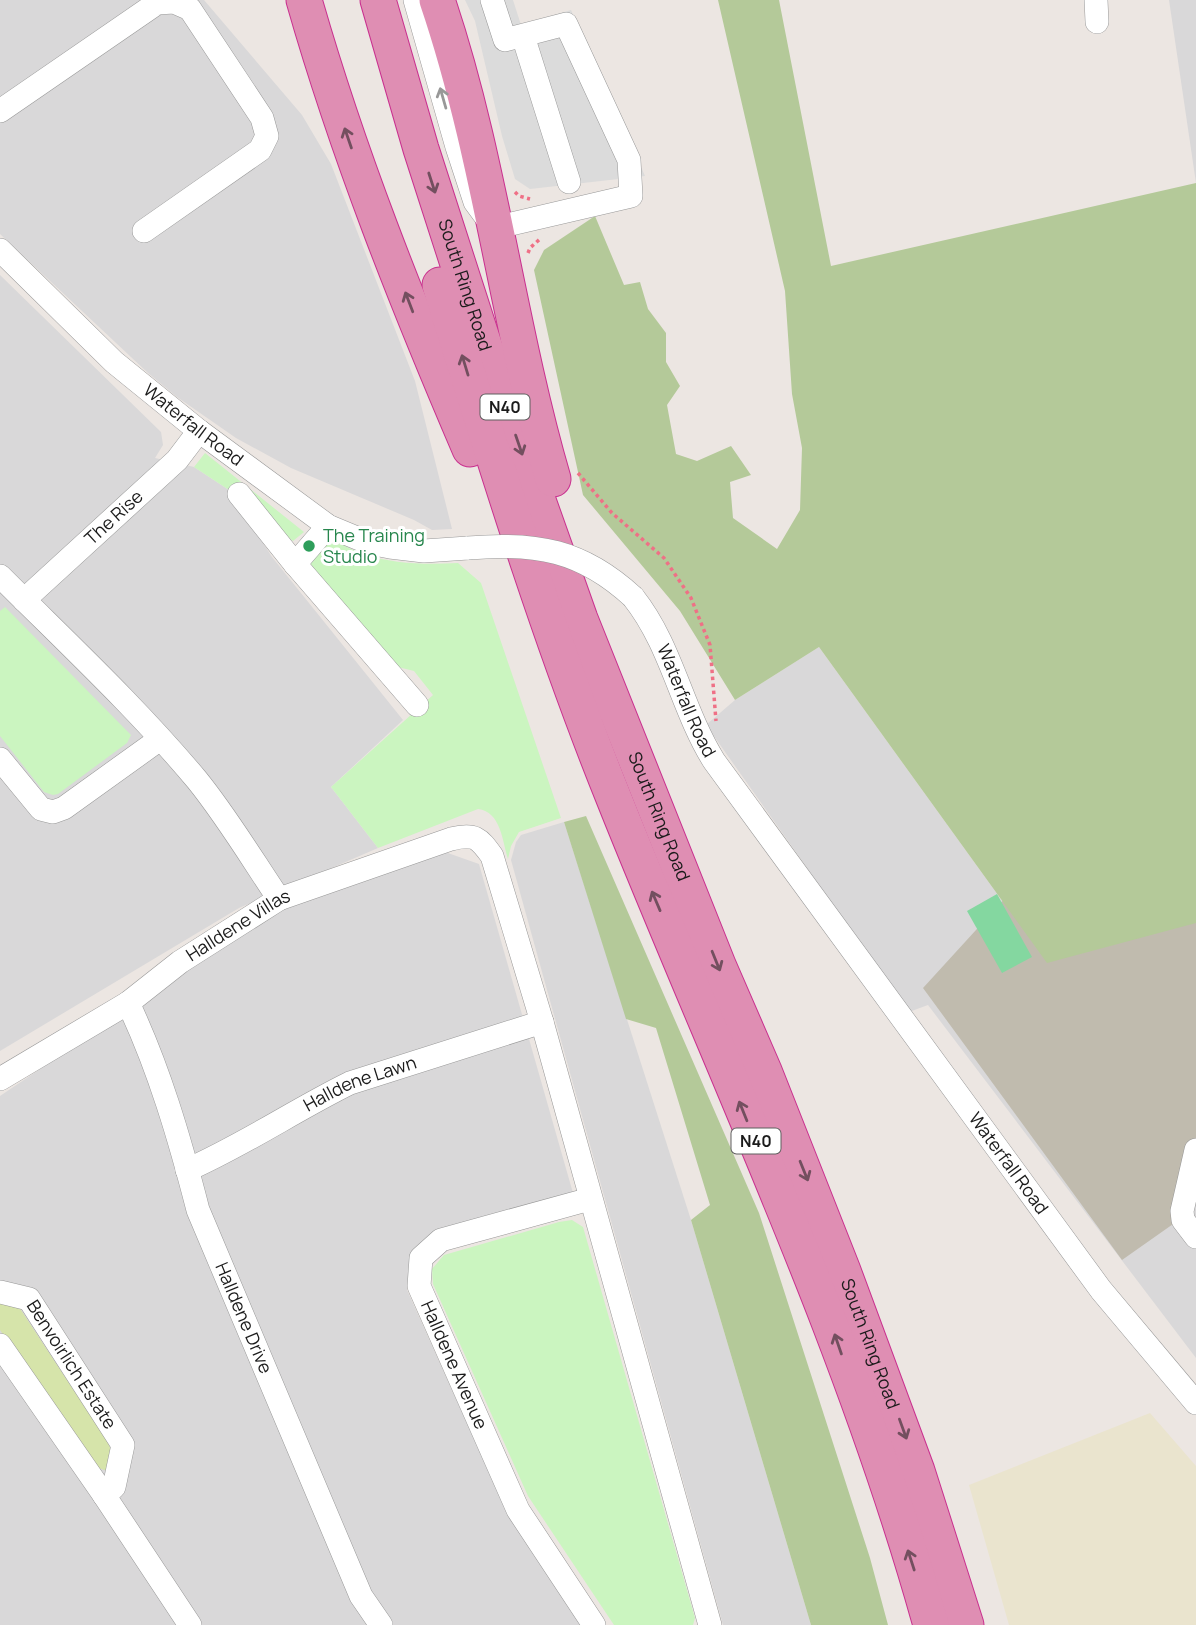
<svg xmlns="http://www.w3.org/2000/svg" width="1196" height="1625" font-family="Manrope,sans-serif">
	<rect width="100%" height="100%" fill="#ece6e2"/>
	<g fill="#d9d8d9">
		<path d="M 0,0 L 204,0 L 302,115 L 331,164 L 415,381 L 452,529 L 432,530 L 414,520 L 291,468 L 236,438 L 177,397 L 148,373 L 0,234 Z"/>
		<path d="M 1169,0 L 1196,0 L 1196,184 L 1196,183 Z"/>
		<path d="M 0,275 L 161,432 L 163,445 L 155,458 L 194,467 L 229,490 L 272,557 L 403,720 L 331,787 L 378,848 L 239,908 L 0,1051 Z"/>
		<path d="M 819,647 L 1047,963 L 1196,923 L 1196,1358 L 928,1005 L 909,1012 L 706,725 L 735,700 Z"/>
		<path d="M 564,822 L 691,1220 L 811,1625 L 723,1625 L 511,860 L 516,842 L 521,835 Z"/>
		<path d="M 445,852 L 479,864 L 573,1193 L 424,1240 L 414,1251 L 409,1265 L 407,1290 L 498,1492 L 592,1625 L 0,1625 L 0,1096 L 278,909 Z"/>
	</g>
	<path fill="#c0bbae" d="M 1196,527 L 1196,1150 L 1176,1222 L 1122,1260 L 923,988 L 1040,860 Z"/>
	<path fill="#eae4ce" d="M 1150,1413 L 1196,1466 L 1196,1625 L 1009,1625 L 969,1485 Z"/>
	<path fill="#d6e4aa" d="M 0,1301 L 19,1307 L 109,1444 L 112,1456 L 110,1472 L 93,1466 L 0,1330 Z"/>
	<g fill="#b4c999">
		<path d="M 718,0 L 779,0 L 831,266 L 1196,183 L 1196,923 L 1047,963 L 819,647 L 735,700 L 680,611 L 583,495 L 534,270 L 544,250 L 595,216 L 624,285 L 640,282 L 648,309 L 666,333 L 666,362 L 680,386 L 667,405 L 676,454 L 697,461 L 731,446 L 751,475 L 730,482 L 733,518 L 777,549 L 800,510 L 802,448 L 792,394 L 785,291 Z"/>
		<path d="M 586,816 L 759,1213 L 870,1558 L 888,1625 L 811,1625 L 691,1220 L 710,1205 L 656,1028 L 626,1019 L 564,822 Z"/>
	</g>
	<g fill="#cbf5c0">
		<path d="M 205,453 L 304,532 L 293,541 L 229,490 L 194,467 Z"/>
		<path d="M 327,541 C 340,541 351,550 363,554 C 394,564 426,565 458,563 L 481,583 L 561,818 L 519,832 L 511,846 L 508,859 C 502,840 501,812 478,809 L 378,848 L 331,787 L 433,695 L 414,671 L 398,667 L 313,568 L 310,563 Z"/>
		<path d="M 5,607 L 131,735 L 127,743 L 58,794 L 53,795 L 44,792 L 0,736 L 0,611 Z"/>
		<path d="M 572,1220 L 583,1227 L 695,1618 L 693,1625 L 614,1625 L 528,1496 L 433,1284 L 432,1269 L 444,1255 L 559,1222 Z"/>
	</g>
	<path fill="#84d7a0" d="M 997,894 L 1032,957 L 1002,973 L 967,911 Z"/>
	<path fill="#dbdbdb" d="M 465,0 L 513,0 L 521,25 L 571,10 L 645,176 L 530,189 L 515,179 L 502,136 L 475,21 Z"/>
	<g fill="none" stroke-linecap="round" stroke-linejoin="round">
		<g stroke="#989898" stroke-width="24">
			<g id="minor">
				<path d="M 415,0 L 457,147 L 475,202 L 494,228 L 631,196 L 629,160 L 566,24 L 505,40 L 492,0"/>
				<path d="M 1096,0 L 1097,22"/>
				<path d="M 523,36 L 569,182"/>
				<path d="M 0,111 L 157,3 L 174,2 L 190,9 L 262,118 L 267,136 L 260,150 L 144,231"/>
				<path id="s1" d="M 0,250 L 114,362 L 199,431 L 328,526 L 369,543 L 390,547 L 424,551 L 468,548"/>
				<path d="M 239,494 L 295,564 L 417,705"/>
				<path d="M 295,564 L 328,526"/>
				<path d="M 0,576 C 67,643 136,707 197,780 C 227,817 252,859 279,899"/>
				<path id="s2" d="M 633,597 C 672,646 681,708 714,761 L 1101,1290 L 1196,1403"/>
				<path id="s3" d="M 24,600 L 177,460 L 199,431"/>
				<path d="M 0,759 L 41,809 L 53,812 L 64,808 L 160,739"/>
				<path id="s4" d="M 128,1003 C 159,1068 180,1140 198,1210 L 361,1596 L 381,1625"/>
				<path id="s5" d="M 0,1079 L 128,1003 L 180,962 L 279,899 L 451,839 C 475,833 479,838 492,856 L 542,1022 L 710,1625"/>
				<path d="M 1196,1150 L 1182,1211 L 1183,1220 L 1196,1237"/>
				<path id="s6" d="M 187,1170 C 244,1145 295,1110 350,1083 L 542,1022"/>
				<path id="s7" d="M 590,1199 L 441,1240 L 421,1258 L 419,1286 L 518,1510 L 594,1625"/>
				<path id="s8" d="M 0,1292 L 29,1299 L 123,1445 L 114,1487 L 104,1495"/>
				<path d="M 0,1345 L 104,1495 L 190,1625"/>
			</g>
		</g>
		<g stroke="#c9308f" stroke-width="37">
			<g id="highway">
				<path d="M 304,0 C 348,154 407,302 470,449"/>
				<path id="s9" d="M 378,0 L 421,149 L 497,385 L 580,619 L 718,965 L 764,1071 L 843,1271 L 917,1471 L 966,1625"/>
				<path d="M 437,0 C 490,156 507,321 553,479"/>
				<path d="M 440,285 C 494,458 547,633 615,801 C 724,1074 852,1341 931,1625"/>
			</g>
		</g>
		<g stroke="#ef7086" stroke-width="3.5" stroke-dasharray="3.5 3.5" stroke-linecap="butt">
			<path d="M 515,192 L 519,196 L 530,199"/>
			<path d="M 528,253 L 530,248 L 541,238"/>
			<path d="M 578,473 L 612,513 L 664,558 L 691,598 L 710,645 L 716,721"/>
		</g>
		<use href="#minor" stroke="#fff" stroke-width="23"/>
		<use href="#highway" stroke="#df8eb3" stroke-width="35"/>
		<g stroke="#989898" stroke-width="24" stroke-linecap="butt">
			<path id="minor-bridge" d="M 468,548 C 536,542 582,550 633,597"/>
		</g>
		<use href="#minor-bridge" stroke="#fff" stroke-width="23"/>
	</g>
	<defs><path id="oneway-shaft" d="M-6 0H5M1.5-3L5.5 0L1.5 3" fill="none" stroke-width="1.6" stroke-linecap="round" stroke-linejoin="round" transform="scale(1.75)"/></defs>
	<use stroke="#989898" href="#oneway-shaft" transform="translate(443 98) rotate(-106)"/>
	<g stroke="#734f5f">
		<use href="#oneway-shaft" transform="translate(348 138) rotate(-109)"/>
		<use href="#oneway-shaft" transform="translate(432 183) rotate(72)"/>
		<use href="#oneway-shaft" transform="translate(409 302) rotate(-111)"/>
		<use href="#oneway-shaft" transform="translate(465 365) rotate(-107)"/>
		<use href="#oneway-shaft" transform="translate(519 445) rotate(71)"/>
		<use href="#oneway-shaft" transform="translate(656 901) rotate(-113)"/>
		<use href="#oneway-shaft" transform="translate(716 961) rotate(68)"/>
		<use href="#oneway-shaft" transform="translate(743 1111) rotate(-112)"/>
		<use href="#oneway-shaft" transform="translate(804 1171) rotate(68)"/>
		<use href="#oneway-shaft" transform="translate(838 1344) rotate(-109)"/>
		<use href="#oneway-shaft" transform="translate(903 1429) rotate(70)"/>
		<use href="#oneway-shaft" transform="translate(911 1560) rotate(-108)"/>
	</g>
	<circle fill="#2e9e5b" stroke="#fff" stroke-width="2.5" cx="309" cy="546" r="7"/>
	<g text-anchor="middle" stroke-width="6" stroke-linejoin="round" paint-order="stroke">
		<g fill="#fff" stroke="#5f5f5f" stroke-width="2">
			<rect x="480.5" y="394.5" width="49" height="25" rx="5"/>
			<rect x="731.5" y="1128.5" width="49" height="25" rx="5"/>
		</g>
		<g font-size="16" font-weight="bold" fill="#1b1b1b">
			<text x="505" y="413">N40</text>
			<text x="756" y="1147">N40</text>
		</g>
		<g font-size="18" fill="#1b1b1b" stroke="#fff">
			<text dy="6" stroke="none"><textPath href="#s9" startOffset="298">South Ring Road</textPath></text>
			<text dy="6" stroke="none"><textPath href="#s1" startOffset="261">Waterfall Road</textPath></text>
			<text dy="6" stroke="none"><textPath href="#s3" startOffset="122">The Rise</textPath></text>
			<text dy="6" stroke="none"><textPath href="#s2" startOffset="117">Waterfall Road</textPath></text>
			<text dy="6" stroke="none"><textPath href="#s9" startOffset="864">South Ring Road</textPath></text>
			<text dy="6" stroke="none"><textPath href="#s5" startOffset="284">Halldene Villas</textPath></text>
			<text dy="6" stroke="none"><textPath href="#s6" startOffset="194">Halldene Lawn</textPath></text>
			<text dy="6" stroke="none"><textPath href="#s2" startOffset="682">Waterfall Road</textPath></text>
			<text dy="6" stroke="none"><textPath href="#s4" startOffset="336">Halldene Drive</textPath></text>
			<text dy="6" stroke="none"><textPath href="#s9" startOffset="1432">South Ring Road</textPath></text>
			<text dy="6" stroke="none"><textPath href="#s7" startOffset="296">Halldene Avenue</textPath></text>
			<text dy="6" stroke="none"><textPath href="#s8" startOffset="108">Benvoirlich Estate</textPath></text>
		</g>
		<g font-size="18" fill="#27864d" stroke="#fff" text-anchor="start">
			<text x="323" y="542">The Training<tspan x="323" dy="21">Studio</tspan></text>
		</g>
	</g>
</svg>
